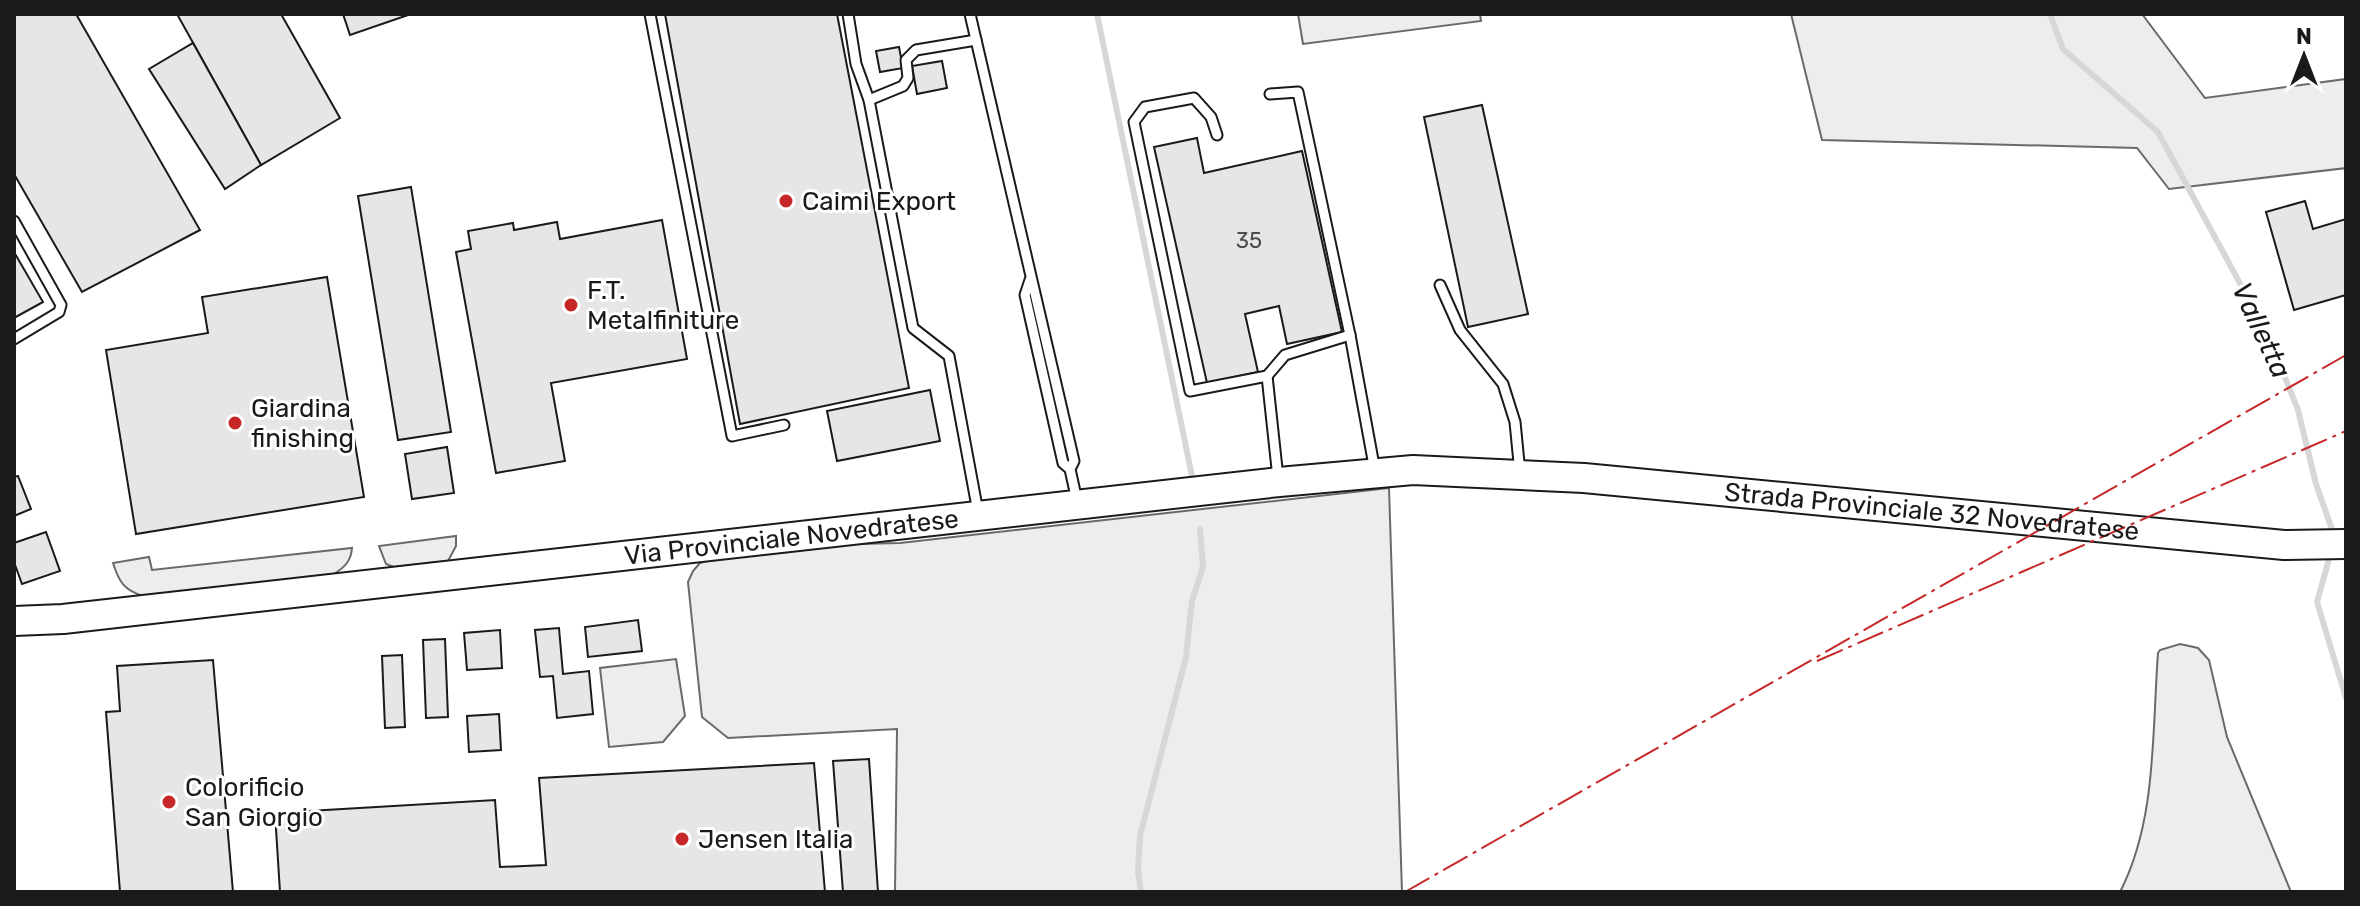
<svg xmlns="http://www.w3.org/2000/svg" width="2360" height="906" font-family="Rubik,sans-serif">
	<rect width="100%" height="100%" fill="#fff"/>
	<g fill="#ededed" stroke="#6a6a6a" stroke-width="2">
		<path d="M 1298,14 L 1480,14 L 1481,21 L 1303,44 Z"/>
		<path d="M 1791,14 L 2142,14 L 2205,98 L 2346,79 L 2346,168 L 2169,189 L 2137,148 L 1822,140 Z"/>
		<path d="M 1389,488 L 1402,892 L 895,892 L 897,729 L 728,738 L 702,717 L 688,582 L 693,571 L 700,563 L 728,555 L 816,545 L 900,543 Z"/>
		<path d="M 456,536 L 456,546 L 448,561 L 394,567 L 386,564 L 379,546 Z"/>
		<path d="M 352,548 C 351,561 345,567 334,574 L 143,596 C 124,590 119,582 113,563 L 149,557 L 152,570 Z"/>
		<path d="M 2180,644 L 2198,648 L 2209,660 L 2227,737 L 2291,892 L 2120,892 C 2157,820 2152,732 2158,653 L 2160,650 Z"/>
		<path d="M 676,659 L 685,716 L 663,742 L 609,747 L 600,668 Z"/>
	</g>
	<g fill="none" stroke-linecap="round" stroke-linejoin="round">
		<g stroke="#d7d7d7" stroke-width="6">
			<path d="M 1097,14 L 1192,476"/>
			<path d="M 2050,14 L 2063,49 L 2158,132 L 2268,335 L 2298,410 L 2316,484 L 2335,538"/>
			<path d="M 2331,552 L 2317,602 L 2346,698"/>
			<path d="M 1141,892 L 1138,871 L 1140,836 L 1186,657 L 1192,601 L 1203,567 L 1200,529"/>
		</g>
	</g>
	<g fill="#e6e6e6" stroke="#1a1a1a" stroke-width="2">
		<path d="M 14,14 L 76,14 L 200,230 L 82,292 L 14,174 Z"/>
		<path d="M 177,14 L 281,14 L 340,118 L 261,165 Z"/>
		<path d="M 343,14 L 411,14 L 350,35 Z"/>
		<path d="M 665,14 L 837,14 L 909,388 L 740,424 Z"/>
		<path d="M 193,43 L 261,165 L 225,189 L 149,69 Z"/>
		<path d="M 899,47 L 903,68 L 880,72 L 876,51 Z"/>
		<path d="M 942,61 L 947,88 L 917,94 L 912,66 Z"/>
		<path d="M 1482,105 L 1528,314 L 1468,327 L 1424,117 Z"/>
		<path d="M 1197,138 L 1204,173 L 1302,151 L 1342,332 L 1287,344 L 1279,306 L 1245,314 L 1258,372 L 1207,383 L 1154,147 Z"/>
		<path d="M 411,187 L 451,432 L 398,440 L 358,196 Z"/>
		<path d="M 2305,201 L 2313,229 L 2346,219 L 2346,295 L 2294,310 L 2266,212 Z"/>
		<path d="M 662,220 L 687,359 L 551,383 L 565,461 L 496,473 L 456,252 L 471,249 L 468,231 L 513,223 L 514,230 L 557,222 L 560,239 Z"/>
		<path d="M 14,252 L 43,302 L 14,318 Z"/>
		<path d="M 327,277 L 364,497 L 136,534 L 106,350 L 208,333 L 202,297 Z"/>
		<path d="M 930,390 L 940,441 L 837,461 L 827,411 Z"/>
		<path d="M 447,447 L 454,493 L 412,499 L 405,454 Z"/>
		<path d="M 18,476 L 31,509 L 14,516 L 14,477 Z"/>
		<path d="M 46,532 L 60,571 L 22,584 L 14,562 L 14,543 Z"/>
		<path d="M 638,620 L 642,651 L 588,657 L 585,627 Z"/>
		<path d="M 559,628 L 563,674 L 589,671 L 593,714 L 557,718 L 553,676 L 540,677 L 535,630 Z"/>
		<path d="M 500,630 L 502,668 L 467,670 L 464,633 Z"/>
		<path d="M 445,639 L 448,717 L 426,718 L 423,640 Z"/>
		<path d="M 402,655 L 405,727 L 385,728 L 382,656 Z"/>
		<path d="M 213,660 L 233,892 L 120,892 L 106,712 L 120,711 L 117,666 Z"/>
		<path d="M 499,714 L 501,750 L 469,752 L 467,716 Z"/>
		<path d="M 869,759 L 878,892 L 843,892 L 833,761 Z"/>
		<path d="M 814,763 L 825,892 L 280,892 L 275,813 L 495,800 L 500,867 L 546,865 L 539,778 Z"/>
	</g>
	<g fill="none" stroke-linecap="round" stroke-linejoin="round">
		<g stroke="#1a1a1a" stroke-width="13">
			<g id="service">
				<path d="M 650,14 L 732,436 L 784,425"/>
				<path d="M 848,14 L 856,64 L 869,100 L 913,328 L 949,356 L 978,512"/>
				<path d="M 970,14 L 1074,461 L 1070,469 L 1077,501"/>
				<path d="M 1270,94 L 1298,92 L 1350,335"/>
				<path d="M 869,100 L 903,86 L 908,78 L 906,60 L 916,50 L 976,40"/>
				<path d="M 1217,135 L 1211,117 L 1194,98 L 1145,107 L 1134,122 L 1190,391 L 1267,376 L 1278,478"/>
				<path d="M 14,221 L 61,305 L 59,312 L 14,339"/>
				<path d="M 1030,280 L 1025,295 L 1063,463 L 1070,469"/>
				<path d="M 1440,285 L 1460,330 L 1503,384 L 1515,422 L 1520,473"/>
				<path d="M 1267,376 L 1285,355 L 1350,335 L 1375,471"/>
			</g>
		</g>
		<g stroke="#1a1a1a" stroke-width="32">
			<g id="primary">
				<path id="s1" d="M 14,621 L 63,619 L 1279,482 L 1413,470 L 1584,478 L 2284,545 L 2346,544"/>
			</g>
		</g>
		<use href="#service" stroke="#fff" stroke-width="9"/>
		<use href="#primary" stroke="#fff" stroke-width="28"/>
		<g stroke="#c62828" stroke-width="2" stroke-dasharray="28 6 4 6" stroke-linecap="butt">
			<path d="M 1817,661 L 2346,431"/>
			<path d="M 1405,892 L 2346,355"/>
		</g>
	</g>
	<g fill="#c62828" stroke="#fff" stroke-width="3">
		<circle cx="786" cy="201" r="8"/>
		<circle cx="571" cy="305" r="8"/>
		<circle cx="235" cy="423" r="8"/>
		<circle cx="169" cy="802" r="8"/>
		<circle cx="682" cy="839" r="8"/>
	</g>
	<g text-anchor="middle" stroke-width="6" stroke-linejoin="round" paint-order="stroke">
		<g font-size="22" fill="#4d4d4d">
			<text x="1249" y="248">35</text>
		</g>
		<g font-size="26" fill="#1a1a1a" stroke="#fff" text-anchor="start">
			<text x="802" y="210">Caimi Export</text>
			<text x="587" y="299">F.T.<tspan x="587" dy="30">Metalfiniture</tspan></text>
			<text x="251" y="417">Giardina<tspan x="251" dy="30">finishing</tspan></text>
			<text x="185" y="796">Colorificio<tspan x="185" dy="30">San Giorgio</tspan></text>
			<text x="698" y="848">Jensen Italia</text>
		</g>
		<g font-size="26" fill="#1a1a1a" stroke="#fff">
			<text dy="9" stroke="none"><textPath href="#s1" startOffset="1928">Strada Provinciale 32 Novedratese</textPath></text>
			<text dy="9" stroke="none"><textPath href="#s1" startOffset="782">Via Provinciale Novedratese</textPath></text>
		</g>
		<g font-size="28" font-style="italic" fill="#1a1a1a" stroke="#fff">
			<text transform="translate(2262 330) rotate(65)" y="10">Valletta</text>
		</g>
	</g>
	<rect width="2360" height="906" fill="none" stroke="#1a1a1a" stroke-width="32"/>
	<g transform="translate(2304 56)" stroke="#ffffff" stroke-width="6" paint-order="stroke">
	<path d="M0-6L14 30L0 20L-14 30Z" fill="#1a1a1a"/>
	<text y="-12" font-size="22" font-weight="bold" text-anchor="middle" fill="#1a1a1a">N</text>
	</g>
</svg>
